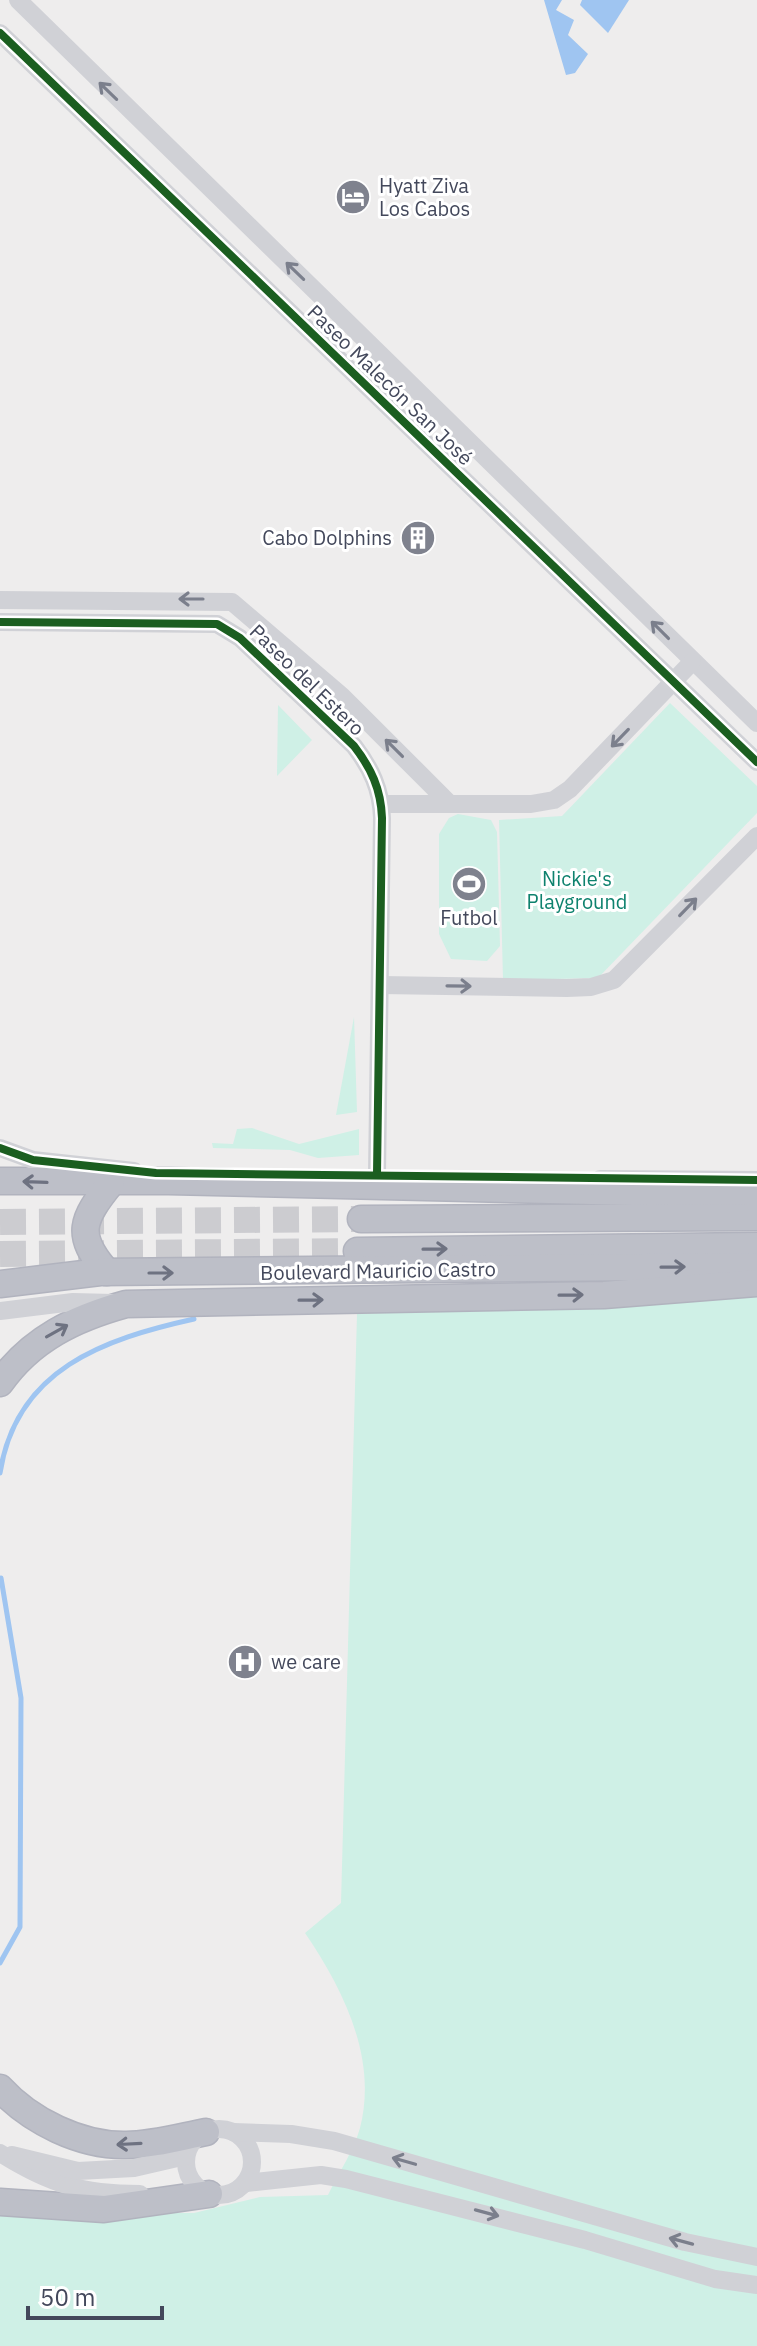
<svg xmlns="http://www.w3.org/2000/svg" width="757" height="2346" font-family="'IBM Plex Sans',sans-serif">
	<rect width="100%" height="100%" fill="#eeeded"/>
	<g fill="#cff0e6">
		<path d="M 670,703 L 757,786 L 757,813 L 598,978 L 503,980 L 499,820 L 562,816 Z"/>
		<path d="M 278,705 L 312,740 L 277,776 Z"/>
		<path d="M 458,814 L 491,820 L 497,832 L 500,946 L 487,961 L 451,959 L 439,934 L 439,834 L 449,818 Z"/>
		<path d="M 354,1017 L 357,1112 L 336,1115 Z"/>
		<path d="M 252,1128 L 299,1144 L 359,1129 L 359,1155 L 318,1158 L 290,1150 L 213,1148 L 212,1143 L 233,1144 L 237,1129 Z"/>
		<path d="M 757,1292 L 757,2346 L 0,2346 L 0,2213 L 194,2213 L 260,2197 L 328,2195 C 338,2174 354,2150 360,2128 C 378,2058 343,1989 305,1933 L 341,1903 L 357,1314 L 540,1299 Z"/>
	</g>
	<g fill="#9fc5f1">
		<path d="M 544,0 L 562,0 L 556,10 L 574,20 L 568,35 L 588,54 L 575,73 L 566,75 Z"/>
		<path d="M 582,0 L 629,0 L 608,33 L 580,5 Z"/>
	</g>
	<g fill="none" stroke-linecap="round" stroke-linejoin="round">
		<g stroke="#9fc5f1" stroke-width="5">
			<path d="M 0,1473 C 16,1369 104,1339 194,1319"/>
			<path d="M 0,1963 L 20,1927 L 21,1698 L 1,1578"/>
		</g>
		<g stroke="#ccccd0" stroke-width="26" stroke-dasharray="26 13" stroke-linecap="butt">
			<path d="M 0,1222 L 361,1219"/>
			<path d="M 0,1254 L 357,1251"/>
		</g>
		<g stroke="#b1b3be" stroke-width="29">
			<g id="highway">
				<path d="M 0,1181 L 169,1181 L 757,1195"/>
				<path d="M 361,1219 L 757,1217"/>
				<path d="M 357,1251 L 757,1246"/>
				<path d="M 107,1272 C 74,1235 82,1219 111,1183"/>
				<path d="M 0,1284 L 100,1272 L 757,1266"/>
				<path d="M 0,1383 C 31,1339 75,1318 126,1304 L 604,1295 L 757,1283"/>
				<path d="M 0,2088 C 30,2121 81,2146 126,2145 C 152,2145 180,2137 206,2132"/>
				<path d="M 0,2202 L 104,2209 L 209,2194"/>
			</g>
		</g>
		<g stroke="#d0d1d6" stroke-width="18">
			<path d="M 18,0 L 757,723"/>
			<path d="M 0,33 L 757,762"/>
			<path d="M 0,600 L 232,602 L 342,696 L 449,803"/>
			<path d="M 0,622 L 217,624 L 240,638 L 354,746 C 371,768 381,789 382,818 L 377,1174"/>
			<path d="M 381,804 L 531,804 L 554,800 L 570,789 L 692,662"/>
			<path d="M 381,985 L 567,988 L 591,987 L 614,980 L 757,836"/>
			<path d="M 0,1148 L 33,1160 L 134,1171"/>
			<path d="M 600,1179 L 757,1180"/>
			<path d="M 0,1311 L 73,1302 L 113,1303"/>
			<circle cx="219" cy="2162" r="33"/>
			<path d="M 233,2132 L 291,2134 L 334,2141 L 685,2242 L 757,2257"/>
			<path d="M 0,2153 C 49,2184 82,2194 140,2194"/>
			<path d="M 12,2155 L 78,2171 L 134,2168 L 186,2156"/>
			<path d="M 246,2183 L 321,2175 L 346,2179 L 585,2240 L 715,2279 L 757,2285"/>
		</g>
		<use href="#highway" stroke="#bdbfc8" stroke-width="26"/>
		<g stroke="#fff" stroke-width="13">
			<g id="cycleway">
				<path d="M 0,33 L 757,762"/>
				<path d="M 0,622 L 217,624 L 240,638 L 354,746 C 371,768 381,789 382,818 L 377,1174"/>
				<path d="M 0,1148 L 33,1160 L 156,1173 L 757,1180"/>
			</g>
		</g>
		<use href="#cycleway" stroke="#1b5e20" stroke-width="8"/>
	</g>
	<defs><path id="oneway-shaft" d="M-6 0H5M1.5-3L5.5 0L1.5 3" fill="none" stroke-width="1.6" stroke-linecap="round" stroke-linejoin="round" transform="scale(2)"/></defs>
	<g stroke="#7b7f8c">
		<use href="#oneway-shaft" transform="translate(108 91) rotate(-136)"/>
		<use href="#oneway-shaft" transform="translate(295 271) rotate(-136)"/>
		<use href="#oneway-shaft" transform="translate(191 599) rotate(-180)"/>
		<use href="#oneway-shaft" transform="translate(660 630) rotate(-135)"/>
		<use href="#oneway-shaft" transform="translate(620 738) rotate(134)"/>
		<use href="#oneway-shaft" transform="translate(394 748) rotate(-135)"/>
		<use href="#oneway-shaft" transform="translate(688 907) rotate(-46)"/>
		<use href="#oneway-shaft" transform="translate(459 986) rotate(1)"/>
		<use href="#oneway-shaft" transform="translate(404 2161) rotate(-164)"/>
		<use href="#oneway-shaft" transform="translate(487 2213) rotate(15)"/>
		<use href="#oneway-shaft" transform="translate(681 2241) rotate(-165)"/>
	</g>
	<g stroke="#6e7281">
		<use href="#oneway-shaft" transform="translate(35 1182) rotate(-178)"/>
		<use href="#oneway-shaft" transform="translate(435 1249) rotate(-1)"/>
		<use href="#oneway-shaft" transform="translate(673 1267) rotate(-1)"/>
		<use href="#oneway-shaft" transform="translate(161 1273)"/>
		<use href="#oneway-shaft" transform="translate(571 1295) rotate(-1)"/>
		<use href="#oneway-shaft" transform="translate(311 1300) rotate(-1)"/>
		<use href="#oneway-shaft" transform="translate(57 1331) rotate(-29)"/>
		<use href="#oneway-shaft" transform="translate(129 2144) rotate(177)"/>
	</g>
	<defs>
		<g id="hotel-disc" transform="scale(1.8)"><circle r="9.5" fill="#7f828e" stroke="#fff"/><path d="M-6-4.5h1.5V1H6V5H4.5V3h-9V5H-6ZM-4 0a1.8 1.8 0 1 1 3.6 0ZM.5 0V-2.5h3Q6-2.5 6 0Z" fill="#fff"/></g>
		<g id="building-disc" transform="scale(1.8)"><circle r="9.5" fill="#7f828e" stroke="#fff"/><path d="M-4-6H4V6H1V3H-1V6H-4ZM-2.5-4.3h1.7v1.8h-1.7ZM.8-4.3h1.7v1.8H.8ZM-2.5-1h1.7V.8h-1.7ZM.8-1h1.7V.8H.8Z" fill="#fff"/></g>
		<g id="stadium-disc" transform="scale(1.8)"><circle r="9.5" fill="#7f828e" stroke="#fff"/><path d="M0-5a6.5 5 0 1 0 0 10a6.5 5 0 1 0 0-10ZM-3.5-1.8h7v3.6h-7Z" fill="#fff"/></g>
		<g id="hospital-disc" transform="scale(1.8)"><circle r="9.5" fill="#7f828e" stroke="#fff"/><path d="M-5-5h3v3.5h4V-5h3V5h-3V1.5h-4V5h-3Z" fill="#fff"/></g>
	</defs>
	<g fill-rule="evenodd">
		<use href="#hotel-disc" x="353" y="197"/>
		<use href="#building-disc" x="418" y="538"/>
		<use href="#stadium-disc" x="469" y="884"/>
		<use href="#hospital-disc" x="245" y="1662"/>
	</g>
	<g text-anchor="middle" stroke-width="6" stroke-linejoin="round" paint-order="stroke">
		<g font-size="20" fill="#43485b" stroke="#fff" text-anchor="start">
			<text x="379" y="193">Hyatt Ziva<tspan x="379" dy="23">Los Cabos</tspan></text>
			<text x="392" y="545" text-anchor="end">Cabo Dolphins</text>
			<text x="469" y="925" text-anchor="middle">Futbol</text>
			<text x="271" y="1669">we care</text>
		</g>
		<g font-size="20" fill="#43485b" stroke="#fff">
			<text transform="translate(390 385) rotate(44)" y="7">Paseo Malecón San José</text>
			<text transform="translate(307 680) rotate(44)" y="7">Paseo del Estero</text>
			<text transform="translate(378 1271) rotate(-1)" y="7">Boulevard Mauricio Castro</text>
		</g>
		<g font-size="20" fill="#0e826e" stroke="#fff">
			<text x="577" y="886">Nickie's<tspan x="577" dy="23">Playground</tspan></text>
		</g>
	</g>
	<path d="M28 2306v12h134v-12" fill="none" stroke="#43485b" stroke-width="4"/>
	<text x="40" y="2306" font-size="24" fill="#43485b" stroke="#ffffff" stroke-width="6" paint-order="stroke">50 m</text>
</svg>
